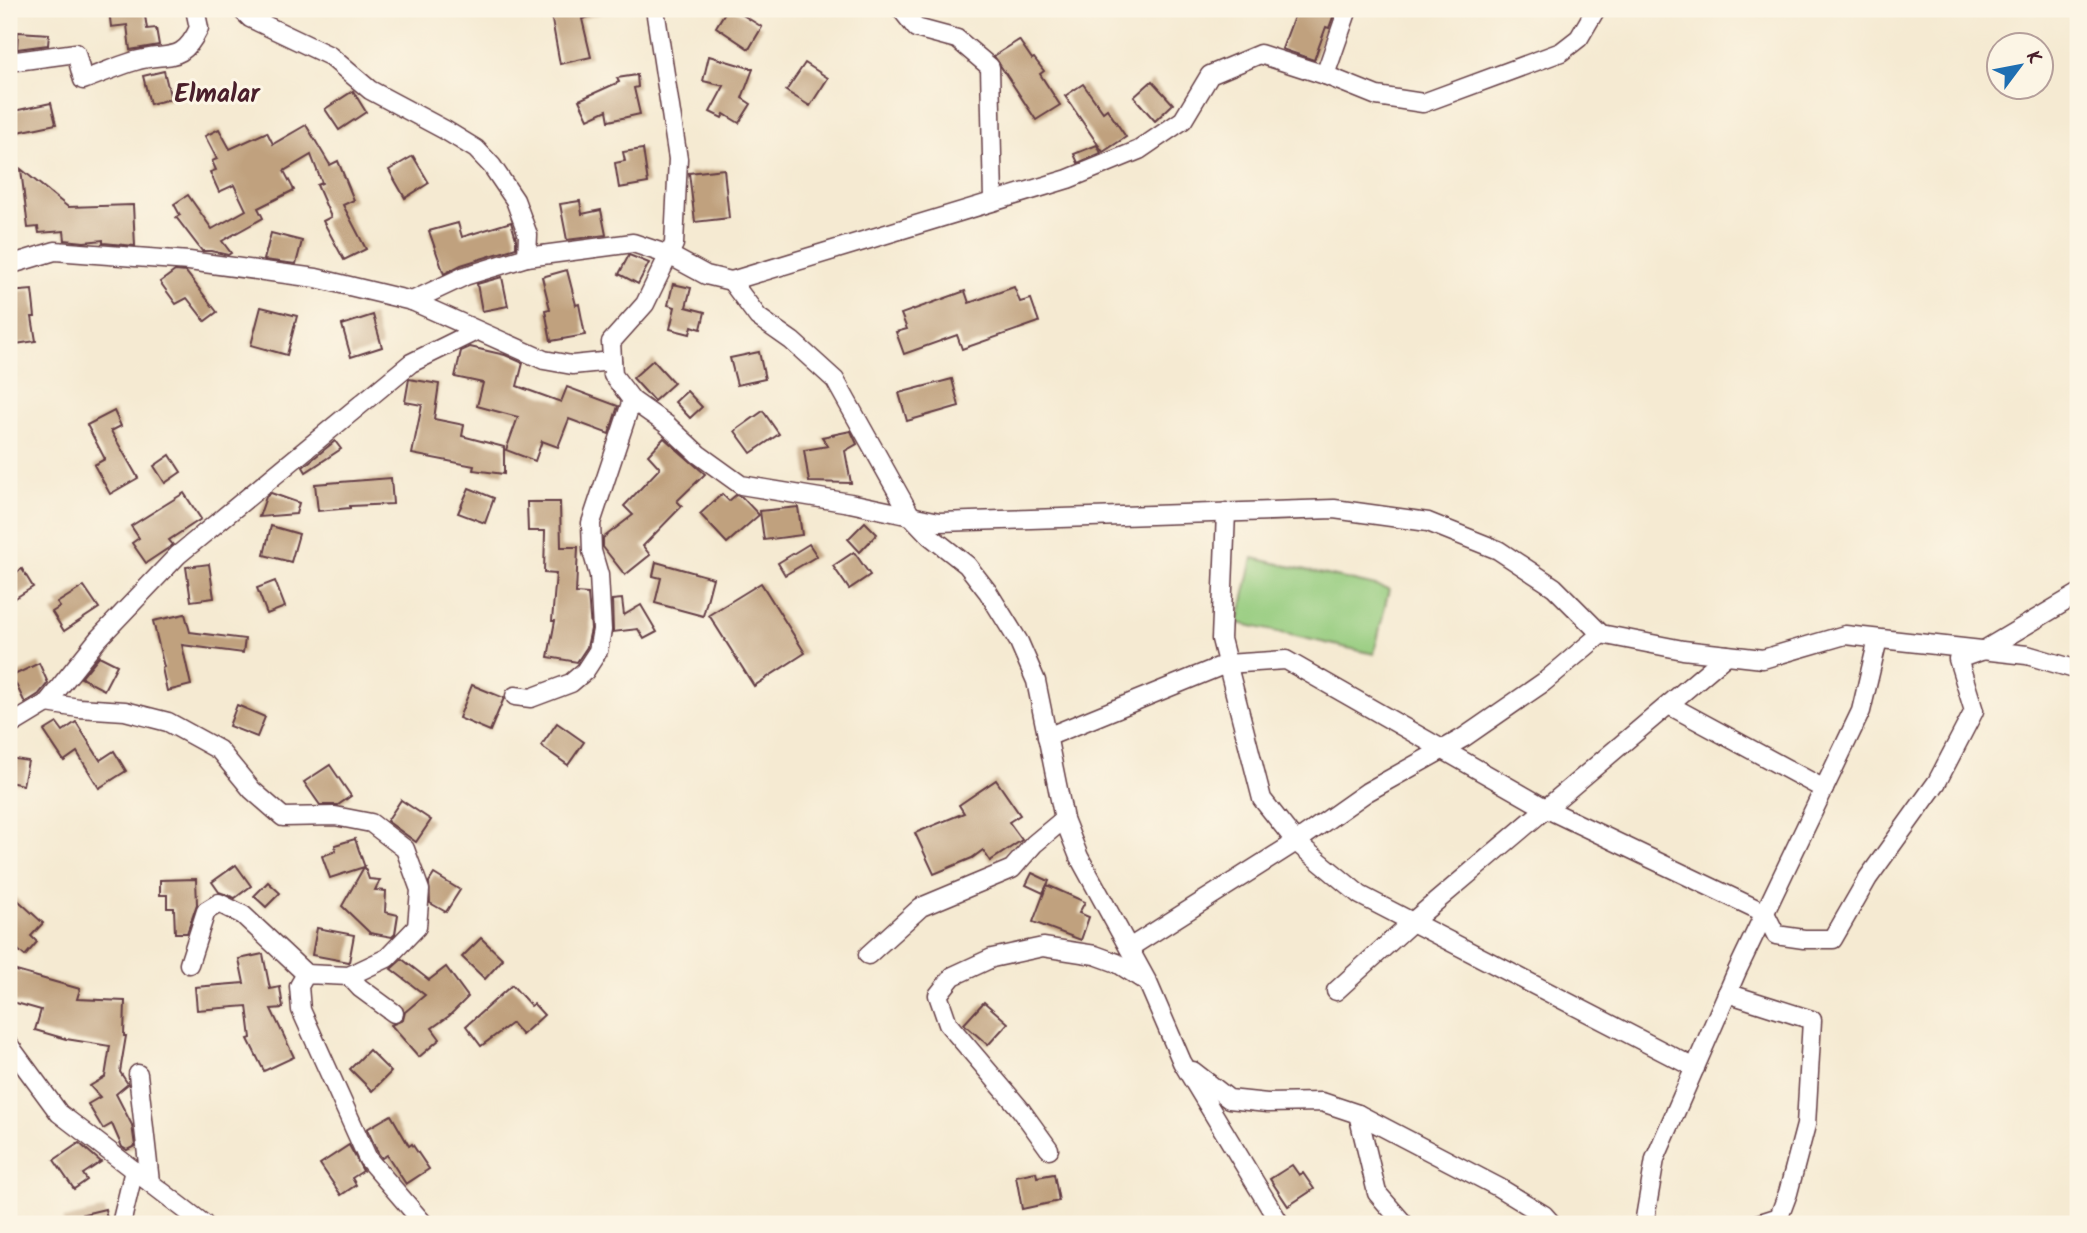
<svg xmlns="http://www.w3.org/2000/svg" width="2087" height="1233" font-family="Kalam,sans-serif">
	<rect width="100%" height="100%" fill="#fcf5e5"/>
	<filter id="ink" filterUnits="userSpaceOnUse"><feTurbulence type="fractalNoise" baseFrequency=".0143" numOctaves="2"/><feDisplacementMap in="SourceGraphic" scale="14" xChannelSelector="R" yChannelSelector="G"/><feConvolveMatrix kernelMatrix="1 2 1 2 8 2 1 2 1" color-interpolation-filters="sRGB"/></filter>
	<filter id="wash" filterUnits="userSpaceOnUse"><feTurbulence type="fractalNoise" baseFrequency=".00686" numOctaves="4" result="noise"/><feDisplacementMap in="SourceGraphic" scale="28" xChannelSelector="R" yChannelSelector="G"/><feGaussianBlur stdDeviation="1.57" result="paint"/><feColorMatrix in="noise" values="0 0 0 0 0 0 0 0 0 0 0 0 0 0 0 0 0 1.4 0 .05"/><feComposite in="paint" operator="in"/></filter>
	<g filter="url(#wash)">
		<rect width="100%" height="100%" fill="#f5ead2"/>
		<path fill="#96cc7f" stroke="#707655" stroke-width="2" d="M 1253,558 L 1389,589 L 1374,654 L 1238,623 Z"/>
		<g id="blocks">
			<g fill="#c0a17e">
				<path d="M 109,9 L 144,9 L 147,29 L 156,28 L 159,45 L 130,50 L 127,25 L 111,27 Z"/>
				<path d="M 550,9 L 605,9 L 606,12 L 582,19 L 591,57 L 560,64 Z"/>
				<path d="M 727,9 L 733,9 L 762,27 L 749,49 L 716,27 Z"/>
				<path d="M 1297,9 L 1336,9 L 1329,28 L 1326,27 L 1314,60 L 1282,49 Z"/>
				<path d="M 18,32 L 49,34 L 48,45 L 17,49 Z"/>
				<path d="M 1019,40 L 1032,59 L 1034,58 L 1044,71 L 1040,74 L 1060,105 L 1036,120 L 994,56 Z"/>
				<path d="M 709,56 L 753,69 L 742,98 L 751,104 L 739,123 L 724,114 L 722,118 L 710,112 L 724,86 L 703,81 Z"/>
				<path d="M 805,63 L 828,78 L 810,106 L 786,91 Z"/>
				<path d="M 164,71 L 171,99 L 150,104 L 143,76 Z"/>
				<path d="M 637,75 L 638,87 L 634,88 L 640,114 L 609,121 L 607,110 L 588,119 L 579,100 L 619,82 L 617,78 Z"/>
				<path d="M 1152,81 L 1173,104 L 1155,121 L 1134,97 Z"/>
				<path d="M 1083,84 L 1103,112 L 1107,109 L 1126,137 L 1103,152 L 1065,96 Z"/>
				<path d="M 353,91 L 366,112 L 339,130 L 325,109 Z"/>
				<path d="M 51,103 L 56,124 L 9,134 L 9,112 Z"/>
				<path d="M 306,125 L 330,165 L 338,161 L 354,200 L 343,205 L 366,249 L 344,260 L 323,221 L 331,217 L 317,185 L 322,183 L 311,155 L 284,171 L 294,190 L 258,208 L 263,218 L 222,241 L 231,253 L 228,255 L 211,251 L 202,251 L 176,217 L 180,215 L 174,204 L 188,195 L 212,229 L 246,210 L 234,185 L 219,192 L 210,172 L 216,170 L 212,161 L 217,159 L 205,136 L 219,129 L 230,149 L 267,132 L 273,144 Z"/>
				<path d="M 1097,145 L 1101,153 L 1078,163 L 1074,154 Z"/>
				<path d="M 643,149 L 648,183 L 619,188 L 615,163 L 625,161 L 623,152 Z"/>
				<path d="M 413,156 L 429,183 L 405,198 L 389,170 Z"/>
				<path d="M 21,169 L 68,207 L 133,205 L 135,246 L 103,243 L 103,240 L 84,242 L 65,240 L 64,231 L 39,233 L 38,227 L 28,228 Z"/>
				<path d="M 724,169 L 729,218 L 695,222 L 689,173 Z"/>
				<path d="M 580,201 L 582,214 L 601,210 L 606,235 L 567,240 L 560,204 Z"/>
				<path d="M 511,222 L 516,239 L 516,248 L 461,265 L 444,274 L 429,231 L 458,223 L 462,237 Z"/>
				<path d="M 271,233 L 302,241 L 296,264 L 264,260 Z"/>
				<path d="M 629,255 L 649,263 L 638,284 L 619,274 Z"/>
				<path d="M 567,270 L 576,305 L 579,304 L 585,335 L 551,341 L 545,310 L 550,309 L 542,277 Z"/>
				<path d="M 175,271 L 186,272 L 217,312 L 205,321 L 187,298 L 176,304 L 160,282 Z"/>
				<path d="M 502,277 L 508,306 L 482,311 L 477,284 Z"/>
				<path d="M 673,284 L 691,288 L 686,307 L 705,312 L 701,329 L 692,326 L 690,334 L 670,329 L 675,307 L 668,305 Z"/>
				<path d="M 1014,287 L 1020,302 L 1031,299 L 1039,322 L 962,349 L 957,335 L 904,354 L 896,332 L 907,329 L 901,314 L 965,291 L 969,303 Z"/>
				<path d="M 32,290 L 35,317 L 32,317 L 36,341 L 9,345 L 9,292 Z"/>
				<path d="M 261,307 L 297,316 L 287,355 L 251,345 Z"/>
				<path d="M 373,315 L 382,347 L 351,357 L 342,325 Z"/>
				<path d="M 470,347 L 505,355 L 523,363 L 517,386 L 561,402 L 567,387 L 618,406 L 609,434 L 569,419 L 558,447 L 542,441 L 535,461 L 506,450 L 518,417 L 477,406 L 483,383 L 455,377 L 461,351 Z"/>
				<path d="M 759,352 L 765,379 L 737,385 L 730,358 Z"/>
				<path d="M 653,360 L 674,383 L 654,401 L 633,378 Z"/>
				<path d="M 409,379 L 439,384 L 434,419 L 464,425 L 462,436 L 504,447 L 504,474 L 473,470 L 474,466 L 412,454 L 422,405 L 405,402 Z"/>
				<path d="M 952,379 L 959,406 L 907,421 L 899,393 Z"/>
				<path d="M 687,391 L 702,407 L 690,418 L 675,402 Z"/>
				<path d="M 114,411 L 121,426 L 111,431 L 138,478 L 110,494 L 94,465 L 105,459 L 87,425 Z"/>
				<path d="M 763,411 L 779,434 L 751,453 L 735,431 Z"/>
				<path d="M 851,431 L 857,444 L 845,451 L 851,483 L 809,482 L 804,450 L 828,446 L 822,437 Z"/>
				<path d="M 664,438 L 705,474 L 677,501 L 682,506 L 643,546 L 650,555 L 625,575 L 603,547 L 603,538 L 633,515 L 624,506 L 660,468 L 648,455 Z"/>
				<path d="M 335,441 L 341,449 L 306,472 L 303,467 Z"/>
				<path d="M 170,455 L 181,472 L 165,483 L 154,466 Z"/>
				<path d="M 391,478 L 393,504 L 350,506 L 350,508 L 318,511 L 315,484 Z"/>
				<path d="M 469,488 L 494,498 L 485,523 L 458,513 Z"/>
				<path d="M 184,493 L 201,519 L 169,540 L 173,545 L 146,563 L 132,543 L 139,538 L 131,526 Z"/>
				<path d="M 271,493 L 299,503 L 296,514 L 259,517 L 266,497 Z"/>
				<path d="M 722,494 L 729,501 L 736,495 L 742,497 L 759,515 L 727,543 L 700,514 Z"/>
				<path d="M 527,502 L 560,502 L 561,547 L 578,547 L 576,593 L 588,594 L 591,629 L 587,647 L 577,662 L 548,657 L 555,621 L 552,621 L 556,574 L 544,573 L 545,531 L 528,531 Z"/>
				<path d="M 798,507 L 802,535 L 764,540 L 760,511 Z"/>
				<path d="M 865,522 L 877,534 L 860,552 L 848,539 Z"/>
				<path d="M 271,526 L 299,534 L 291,562 L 264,555 Z"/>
				<path d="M 809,544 L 817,556 L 785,575 L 778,563 Z"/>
				<path d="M 854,552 L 870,575 L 849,589 L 833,566 Z"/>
				<path d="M 656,562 L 713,578 L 703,616 L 655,603 L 661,578 L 653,576 Z"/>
				<path d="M 209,564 L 214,598 L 191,601 L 186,567 Z"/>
				<path d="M 22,569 L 33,587 L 9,602 L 9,577 Z"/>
				<path d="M 275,581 L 285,607 L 267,614 L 257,588 Z"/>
				<path d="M 761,583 L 805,653 L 754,686 L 709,615 Z"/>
				<path d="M 84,586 L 99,608 L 64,631 L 52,612 L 60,607 L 57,603 Z"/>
				<path d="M 622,599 L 624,615 L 641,605 L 657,632 L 644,639 L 638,629 L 613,632 L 612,600 Z"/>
				<path d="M 185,614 L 190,632 L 245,639 L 243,653 L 182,645 L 191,685 L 167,691 L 162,668 L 164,667 L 153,621 Z"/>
				<path d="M 99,656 L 117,665 L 104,690 L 81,678 Z"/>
				<path d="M 39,663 L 48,683 L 39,694 L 25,703 L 12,676 Z"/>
				<path d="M 472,685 L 504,698 L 490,731 L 459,718 Z"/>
				<path d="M 237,705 L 265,717 L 257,737 L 229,726 Z"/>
				<path d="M 76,722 L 100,760 L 114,751 L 126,771 L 99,788 L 77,752 L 64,761 L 44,731 L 57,723 L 63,731 Z"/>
				<path d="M 557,723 L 584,742 L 568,765 L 541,746 Z"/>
				<path d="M 9,758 L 28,761 L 23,785 L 9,782 Z"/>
				<path d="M 330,765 L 351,796 L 338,805 L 320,805 L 304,782 Z"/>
				<path d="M 996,780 L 1020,815 L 1009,822 L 1022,840 L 990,861 L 983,850 L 972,858 L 934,874 L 915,833 L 964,813 L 959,805 Z"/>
				<path d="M 401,800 L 431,820 L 416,842 L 387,821 Z"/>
				<path d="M 355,839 L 369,879 L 380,880 L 375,890 L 386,891 L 385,912 L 398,915 L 395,934 L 392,937 L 370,933 L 342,906 L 364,867 L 330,878 L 322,856 L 336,851 L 335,845 Z"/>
				<path d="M 236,865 L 251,886 L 235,898 L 219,892 L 212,882 Z"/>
				<path d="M 1032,873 L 1049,881 L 1043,893 L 1026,885 Z"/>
				<path d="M 434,874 L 460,890 L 446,912 L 430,903 L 429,882 Z"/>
				<path d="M 196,879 L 197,904 L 187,933 L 175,933 L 174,908 L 167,908 L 167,895 L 160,895 L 160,880 Z"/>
				<path d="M 268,882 L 280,893 L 266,907 L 254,896 Z"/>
				<path d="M 1047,885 L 1085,902 L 1079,913 L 1089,917 L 1081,940 L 1033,922 Z"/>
				<path d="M 9,892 L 43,923 L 31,936 L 37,942 L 25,956 L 9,942 Z"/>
				<path d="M 317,928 L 354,935 L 349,962 L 312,955 Z"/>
				<path d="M 481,938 L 503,959 L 485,979 L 462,957 Z"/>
				<path d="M 263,954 L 270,989 L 280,987 L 283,1008 L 271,1009 L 294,1057 L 264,1071 L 248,1039 L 251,1038 L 247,1006 L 197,1010 L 195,987 L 244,983 L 239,959 Z"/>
				<path d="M 402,959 L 429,980 L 446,967 L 468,997 L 449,1016 L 432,1028 L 440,1039 L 419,1057 L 391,1025 L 403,1020 L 405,1012 L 425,995 L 391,969 Z"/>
				<path d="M 9,969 L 80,989 L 77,999 L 125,1001 L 124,1036 L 126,1036 L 120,1072 L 128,1084 L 116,1094 L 132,1125 L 135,1146 L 127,1150 L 122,1147 L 112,1124 L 103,1129 L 88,1104 L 100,1097 L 90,1086 L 105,1077 L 110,1046 L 66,1039 L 35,1030 L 41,1010 L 9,1001 Z"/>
				<path d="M 512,985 L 531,1006 L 534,1004 L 544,1015 L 522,1035 L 512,1023 L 481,1046 L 466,1026 Z"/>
				<path d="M 984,1002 L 1008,1023 L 988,1045 L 964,1024 Z"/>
				<path d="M 369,1050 L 391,1072 L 372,1091 L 350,1069 Z"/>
				<path d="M 391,1115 L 409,1146 L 412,1144 L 429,1169 L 406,1184 L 387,1155 L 382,1158 L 378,1153 L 367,1129 Z"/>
				<path d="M 79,1143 L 101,1162 L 83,1174 L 87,1180 L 74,1189 L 54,1160 Z"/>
				<path d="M 349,1145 L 363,1171 L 352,1178 L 356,1185 L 341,1195 L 320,1164 Z"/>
				<path d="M 1292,1165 L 1299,1175 L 1303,1173 L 1314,1189 L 1288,1206 L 1270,1179 Z"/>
				<path d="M 1036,1172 L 1037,1177 L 1054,1174 L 1059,1201 L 1022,1209 L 1016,1176 Z"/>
				<path d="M 105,1209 L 108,1224 L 64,1224 L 63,1219 Z"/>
			</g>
		</g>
	</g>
	<g filter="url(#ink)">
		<use href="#blocks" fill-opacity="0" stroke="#643d44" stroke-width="2"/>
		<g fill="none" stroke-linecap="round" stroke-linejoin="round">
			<g stroke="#643d44" stroke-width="21">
				<g id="street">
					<path d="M 241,9 L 250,18 L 330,56 L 370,90 L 445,130 L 476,149 L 492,166 L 515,200 L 528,235 L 527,257"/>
					<path d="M 655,9 L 678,159 L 674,244 L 645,304 L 611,342 L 613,375 L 632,400 L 666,424 L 698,454 L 741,485 L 850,503 L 939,522 L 1334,509 L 1428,522 L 1498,550 L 1554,587 L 1601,634 L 1683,650 L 1763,659 L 1845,635 L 2027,655 L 2078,670"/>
					<path d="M 901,9 L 916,28 L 957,39 L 990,67 L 993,201"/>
					<path d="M 9,62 L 76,53 L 83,80 C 100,74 118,66 135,61 C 167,51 181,66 199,28 L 195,9"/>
					<path d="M 1325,75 L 1348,9"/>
					<path d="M 9,265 L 55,251 L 189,261 L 316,278 L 412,301 L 544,360 L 572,365 L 612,361"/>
					<path d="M 412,301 L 465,276 L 527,257 L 633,243 L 669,255 L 706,275 L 731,281"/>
					<path d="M 1226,512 L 1221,639 L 1262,799 L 1296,842 L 1360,895 L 1695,1068"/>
					<path d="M 515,696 L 531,698 L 571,683 L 585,671 L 598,651 L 602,630 L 599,575 L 592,551 L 591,523 L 632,400"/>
					<path d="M 47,703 L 79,708 L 125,711 L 168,722 L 219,750 L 252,790 L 283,817 L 335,816 L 371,823 L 405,849 L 420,890 L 417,927 L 387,958 L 349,976 L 306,974 L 299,986 L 301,1010 L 368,1159 L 424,1224"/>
					<path d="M 1669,705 L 1824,789"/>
					<path d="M 9,726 L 47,703 L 98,639 L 178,555 L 411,363 L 476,331"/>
					<path d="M 1047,737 L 1226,664 L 1286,660 L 1547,809 L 1765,913 L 1776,935 L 1804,939 L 1833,939 L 1868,878 L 1937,782 L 1974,711 L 1958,659 L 1984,650 L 2078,594"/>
					<path d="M 1129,948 L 1296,842 L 1367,792 L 1463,738 L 1544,682 L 1601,634"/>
					<path d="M 868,955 L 921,907 L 1012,869 L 1034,844 L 1064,819"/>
					<path d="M 189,964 L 206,911 L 219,903 L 243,915 L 306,974"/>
					<path d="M 349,976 L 360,988 L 394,1013"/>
					<path d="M 1336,991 L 1412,922 L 1727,655"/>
					<path d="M 1727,993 L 1812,1020 L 1806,1125 L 1788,1193 L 1779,1217 L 1757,1224"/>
					<path d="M 9,1045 L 59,1113 L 204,1224"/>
					<path d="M 1193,1071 L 1229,1099 L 1267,1103 L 1322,1102 L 1358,1114 L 1498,1187 L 1544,1215 L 1552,1224"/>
					<path d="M 138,1074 L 150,1182"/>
					<path d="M 1358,1114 L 1377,1193 L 1404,1224"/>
					<path d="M 1049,1149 L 1021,1110 L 948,1024 L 938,995 L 953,976 L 992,958 L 1043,947 L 1095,955 L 1117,963 L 1145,981"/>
					<path d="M 121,1224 L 134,1170"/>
					<path d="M 1280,1224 L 1182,1062 L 1148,983 L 1079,857 L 1064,819 L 1036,681 L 1019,642 L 988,592 L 967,565 L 930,536 L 911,516 L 835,380 L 792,341 L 758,317 L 731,281 L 1068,179 L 1139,150 L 1183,120 L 1210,75 L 1260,54 L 1325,75 L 1377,96 L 1423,103 L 1561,52 L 1579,38 L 1596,9"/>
					<path d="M 1644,1224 L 1655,1159 L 1737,971 L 1861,711 L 1878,639"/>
				</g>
			</g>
			<use href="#street" stroke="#fff" stroke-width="18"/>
		</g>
	</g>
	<g text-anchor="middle" stroke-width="6" stroke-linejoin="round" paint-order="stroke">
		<g font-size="26" font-weight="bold" fill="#4a1f2b" stroke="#fcf5e5">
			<text x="217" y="102">Elmalar</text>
		</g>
	</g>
	<rect width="2087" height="1233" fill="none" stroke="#fcf5e5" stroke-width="35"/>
	<g transform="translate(2020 66) rotate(58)"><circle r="33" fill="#fcf5e5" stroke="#b59f9b" stroke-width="2"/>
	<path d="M0-5L12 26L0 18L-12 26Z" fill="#1f6fb2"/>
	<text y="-10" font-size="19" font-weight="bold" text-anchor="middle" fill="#4a1f2b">K</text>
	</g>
</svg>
